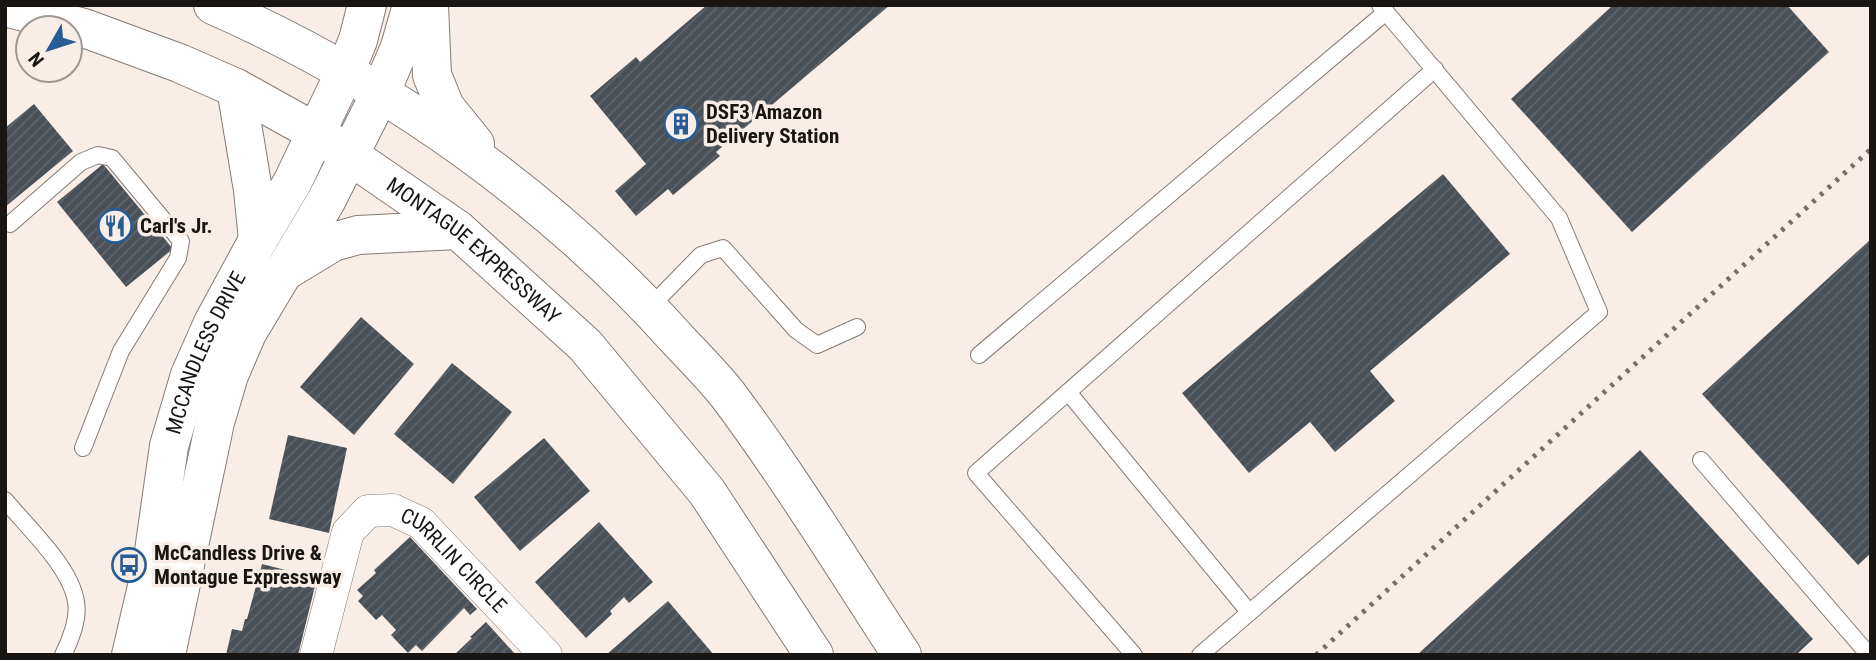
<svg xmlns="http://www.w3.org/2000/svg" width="1876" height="660" font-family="'Roboto Condensed',sans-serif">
	<defs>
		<pattern id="building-hatch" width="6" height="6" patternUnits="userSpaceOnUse" patternTransform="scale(1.75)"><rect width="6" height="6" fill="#495057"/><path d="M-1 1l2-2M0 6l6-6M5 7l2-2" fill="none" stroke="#60656a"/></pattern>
	</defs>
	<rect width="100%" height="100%" fill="#f9eee7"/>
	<g fill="url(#building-hatch)">
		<path d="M 707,5 L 890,5 L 716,152 L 720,156 L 673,195 L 668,189 L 636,216 L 615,191 L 646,164 L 590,96 L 636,57 L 640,62 Z"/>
		<path d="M 1613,5 L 1787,5 L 1829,52 L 1632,232 L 1511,99 Z"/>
		<path d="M 34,104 L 73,151 L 5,207 L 5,128 Z"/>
		<path d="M 103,164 L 173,249 L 126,287 L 57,202 Z"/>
		<path d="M 1443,174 L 1510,254 L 1370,371 L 1395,401 L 1335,452 L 1310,422 L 1249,473 L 1182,393 Z"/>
		<path d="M 1871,239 L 1871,553 L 1858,565 L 1702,394 Z"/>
		<path d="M 361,317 L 414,364 L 354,435 L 300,387 Z"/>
		<path d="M 452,363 L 512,412 L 453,484 L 394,434 Z"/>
		<path d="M 288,435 L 347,448 L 329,533 L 269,519 Z"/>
		<path d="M 544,438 L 590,491 L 520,551 L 474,497 Z"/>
		<path d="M 1640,450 L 1813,639 L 1796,655 L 1417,655 Z"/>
		<path d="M 599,522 L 653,582 L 629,603 L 624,597 L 610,611 L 612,614 L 586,638 L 535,582 Z"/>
		<path d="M 410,537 L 477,609 L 470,615 L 464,608 L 422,651 L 416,645 L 408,653 L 391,635 L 396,630 L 382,615 L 376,620 L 358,601 L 363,596 L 357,590 L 376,573 L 374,570 Z"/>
		<path d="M 262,564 L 317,578 L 298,655 L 226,655 L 232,629 L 242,631 L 245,619 L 247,619 Z"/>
		<path d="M 668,601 L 714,655 L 606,655 Z"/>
		<path d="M 486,622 L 516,655 L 454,655 L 472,638 L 470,637 Z"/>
	</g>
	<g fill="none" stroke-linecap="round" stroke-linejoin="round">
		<g stroke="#847b74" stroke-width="18">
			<g id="service">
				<path d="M 10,224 L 81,162 L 98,155 L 112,158 L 181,241 L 178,258 L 121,351 L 83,448"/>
				<path d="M 649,308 L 701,255 L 723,248 L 796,330 L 817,345 L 857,327"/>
				<path d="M 979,355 L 1386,12"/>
				<path d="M 1068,392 L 1249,612"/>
				<path d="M 1701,460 L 1869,655"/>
				<path d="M 5,500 C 28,528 71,567 76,602 C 79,618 70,641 63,655"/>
				<path d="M 1134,655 L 976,473 L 1435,69"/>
				<path d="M 1200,655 L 1599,312 L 1559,218 L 1380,5"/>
			</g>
		</g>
		<g stroke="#847b74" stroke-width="33">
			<g id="minor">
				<path id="s1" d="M 316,655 L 348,532 L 368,511 L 393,510 L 421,523 L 546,655"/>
			</g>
		</g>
		<g stroke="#847b74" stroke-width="40">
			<g id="secondary">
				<path id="s2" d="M 131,655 L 152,565 L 169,446 L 190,375 L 213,323 L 258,240 L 292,183 L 345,72"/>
				<path d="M 166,655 L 215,422 L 229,375 L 247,333 L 326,201 L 380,94"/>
			</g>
		</g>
		<g stroke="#847b74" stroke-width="40">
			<g id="primary">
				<path d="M 345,72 L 358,40 L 367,5"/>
				<path d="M 380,94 L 400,47 L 412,5"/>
			</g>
		</g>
		<g stroke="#847b74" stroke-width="40">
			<g id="trunk">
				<path d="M 213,5 C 386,81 552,199 678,340 C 695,358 713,376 728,395 C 790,478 845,568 902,655"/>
				<path d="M 429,5 L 432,75 L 445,107 L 475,144"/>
				<path id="s3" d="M 5,7 L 84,28 L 179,63 L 236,88 L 317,133 L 458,230 L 585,345 L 707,492 L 814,655"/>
				<path d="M 236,88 L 253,190 L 258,240"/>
				<path d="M 282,273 L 333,242 L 358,235 L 458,230"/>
			</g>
		</g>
		<use href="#service" stroke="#fff" stroke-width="16"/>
		<use href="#minor" stroke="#fff" stroke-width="32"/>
		<use href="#secondary" stroke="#fff" stroke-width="38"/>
		<use href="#primary" stroke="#fff" stroke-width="38"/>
		<use href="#trunk" stroke="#fff" stroke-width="38"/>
		<path stroke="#756f6a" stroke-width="5" stroke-dasharray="3.5 7" stroke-linecap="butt" d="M 1316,655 L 1871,149"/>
	</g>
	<defs>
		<g id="building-ring" transform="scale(1.75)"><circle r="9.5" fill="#f9eee7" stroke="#275c94" stroke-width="1.5"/><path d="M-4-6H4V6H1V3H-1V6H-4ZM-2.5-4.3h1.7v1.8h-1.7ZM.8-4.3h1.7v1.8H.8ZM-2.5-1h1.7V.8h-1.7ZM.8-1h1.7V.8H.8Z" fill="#275c94"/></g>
		<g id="restaurant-ring" transform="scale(1.75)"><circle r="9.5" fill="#f9eee7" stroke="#275c94" stroke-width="1.5"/><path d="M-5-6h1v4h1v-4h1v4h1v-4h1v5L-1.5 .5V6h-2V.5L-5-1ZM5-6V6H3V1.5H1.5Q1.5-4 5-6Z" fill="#275c94"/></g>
		<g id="bus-ring" transform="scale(1.75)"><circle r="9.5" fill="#f9eee7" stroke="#275c94" stroke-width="1.5"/><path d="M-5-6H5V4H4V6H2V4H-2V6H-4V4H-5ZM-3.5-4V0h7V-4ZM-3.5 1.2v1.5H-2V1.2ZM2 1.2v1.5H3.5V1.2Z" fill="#275c94"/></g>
	</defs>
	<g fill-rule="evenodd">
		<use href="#building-ring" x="681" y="124"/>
		<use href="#restaurant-ring" x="115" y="226"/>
		<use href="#bus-ring" x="129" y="565"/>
	</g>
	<g text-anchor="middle" stroke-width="7" stroke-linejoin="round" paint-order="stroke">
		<g font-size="21" font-weight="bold" fill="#181512" stroke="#f9eee7" text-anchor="start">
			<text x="706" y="119">DSF3 Amazon<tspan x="706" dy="24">Delivery Station</tspan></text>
			<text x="140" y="233">Carl's Jr.</text>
			<text x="154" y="560">McCandless Drive &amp;<tspan x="154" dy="24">Montague Expressway</tspan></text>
		</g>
		<g font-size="21" fill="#181512" stroke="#f9eee7">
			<text dy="7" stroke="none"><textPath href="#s3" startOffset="534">MONTAGUE EXPRESSWAY</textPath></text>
			<text dy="7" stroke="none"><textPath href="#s2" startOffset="313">MCCANDLESS DRIVE</textPath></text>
			<text dy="7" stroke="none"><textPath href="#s1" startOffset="261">CURRLIN CIRCLE</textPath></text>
		</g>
	</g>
	<rect width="1876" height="660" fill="none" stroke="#181512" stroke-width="14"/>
	<g transform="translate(49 49) rotate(231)"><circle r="33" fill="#f9eee7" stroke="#9f9792" stroke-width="2"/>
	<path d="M0-5L12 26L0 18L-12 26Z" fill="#275c94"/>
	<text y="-10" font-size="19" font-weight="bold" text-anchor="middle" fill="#181512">N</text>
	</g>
</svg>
